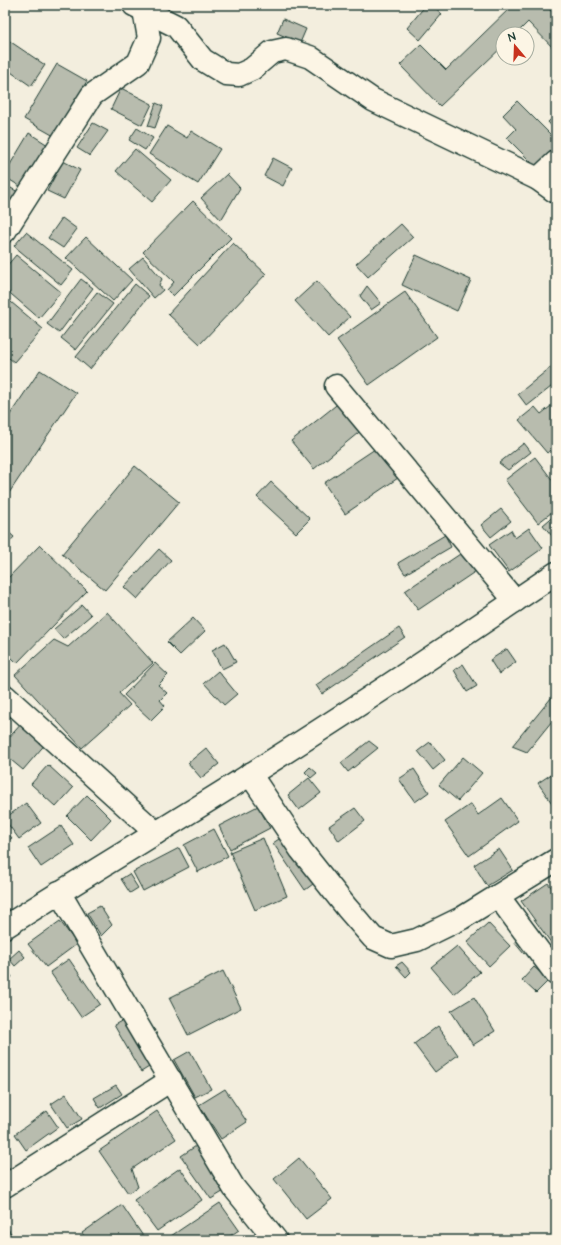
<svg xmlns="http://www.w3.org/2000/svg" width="561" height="1245" font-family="'Architects Daughter',sans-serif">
	<rect width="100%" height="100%" fill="#f3eede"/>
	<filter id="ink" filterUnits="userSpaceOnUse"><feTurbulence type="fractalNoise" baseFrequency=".025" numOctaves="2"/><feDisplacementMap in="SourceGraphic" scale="8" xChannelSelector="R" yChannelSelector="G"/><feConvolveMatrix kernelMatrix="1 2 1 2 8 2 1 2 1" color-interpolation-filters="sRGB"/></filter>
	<g filter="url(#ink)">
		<g fill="#b8bcae" stroke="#1f3d34">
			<path d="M 426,5 L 432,5 L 442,14 L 420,40 L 407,28 Z"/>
			<path d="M 513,5 L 545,5 L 556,16 L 556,51 L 528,22 L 516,34 L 503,34 L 503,46 L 440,106 L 400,65 L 421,45 L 446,70 Z"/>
			<path d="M 283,19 L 306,29 L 300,43 L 277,33 Z"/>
			<path d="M 5,38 L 45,65 L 31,86 L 5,68 Z"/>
			<path d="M 57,64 L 87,81 L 54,136 L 24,119 Z"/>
			<path d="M 121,88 L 152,104 L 142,125 L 111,109 Z"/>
			<path d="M 517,101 L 556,140 L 556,149 L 537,168 L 507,138 L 516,129 L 503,115 Z"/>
			<path d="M 156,103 L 163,106 L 155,128 L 148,126 Z"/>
			<path d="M 556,115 L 556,131 L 548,122 Z"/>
			<path d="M 93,123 L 108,131 L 90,156 L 77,148 Z"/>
			<path d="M 167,126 L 187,138 L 191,131 L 220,149 L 198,184 L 149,154 Z"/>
			<path d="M 137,128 L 153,138 L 145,150 L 129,140 Z"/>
			<path d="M 29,133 L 48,145 L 23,188 L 5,177 L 5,173 Z"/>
			<path d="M 135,149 L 171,180 L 152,202 L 116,171 Z"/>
			<path d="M 273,158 L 292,168 L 283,186 L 264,176 Z"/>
			<path d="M 63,161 L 80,170 L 64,199 L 47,191 Z"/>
			<path d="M 227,174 L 240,188 L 221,220 L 201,198 Z"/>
			<path d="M 9,187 L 20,193 L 9,212 L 5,210 L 5,195 Z"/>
			<path d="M 193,201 L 231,238 L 173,296 L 167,290 L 174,282 L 143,252 Z"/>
			<path d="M 62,218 L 77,229 L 63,248 L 48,238 Z"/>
			<path d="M 401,224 L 413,237 L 368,277 L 356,264 Z"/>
			<path d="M 26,232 L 73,270 L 61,285 L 14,246 Z"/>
			<path d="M 86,237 L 132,280 L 113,301 L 66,258 Z"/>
			<path d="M 233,243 L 266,274 L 200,344 L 168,314 Z"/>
			<path d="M 16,255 L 61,292 L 39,318 L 5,289 L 5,268 Z"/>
			<path d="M 416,255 L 471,280 L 457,311 L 402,285 Z"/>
			<path d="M 143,257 L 162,279 L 159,285 L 163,290 L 154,298 L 129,269 Z"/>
			<path d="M 81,279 L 93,288 L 59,333 L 47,324 Z"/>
			<path d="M 317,281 L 350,317 L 328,337 L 295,301 Z"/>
			<path d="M 135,284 L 149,296 L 90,369 L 76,357 Z"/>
			<path d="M 367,286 L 381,303 L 371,310 L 360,296 Z"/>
			<path d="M 97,292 L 113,304 L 76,350 L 61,338 Z"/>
			<path d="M 405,292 L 437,337 L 369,385 L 337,340 Z"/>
			<path d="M 5,297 L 43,329 L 14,362 L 5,355 Z"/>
			<path d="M 556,363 L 556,383 L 527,406 L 518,394 Z"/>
			<path d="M 40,370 L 76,393 L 5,499 L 5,422 Z"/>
			<path d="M 340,402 L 363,429 L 314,469 L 291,441 Z"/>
			<path d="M 556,402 L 556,446 L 547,453 L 519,420 L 535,407 L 541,414 Z"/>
			<path d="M 524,443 L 531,452 L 508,470 L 499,463 Z"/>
			<path d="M 378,447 L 398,478 L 345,514 L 324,483 Z"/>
			<path d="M 535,457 L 556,485 L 556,509 L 538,523 L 505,480 Z"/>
			<path d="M 135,466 L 179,502 L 105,590 L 62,554 Z"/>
			<path d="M 271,482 L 310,519 L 296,533 L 257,497 Z"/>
			<path d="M 501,509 L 511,521 L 491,537 L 481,525 Z"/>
			<path d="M 556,514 L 556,533 L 552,536 L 543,525 Z"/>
			<path d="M 529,528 L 543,548 L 509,572 L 489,545 L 511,530 L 515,538 Z"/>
			<path d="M 5,529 L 14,537 L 5,547 Z"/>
			<path d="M 445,535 L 451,547 L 405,574 L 398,563 Z"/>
			<path d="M 40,545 L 87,591 L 17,663 L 5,651 L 5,581 Z"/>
			<path d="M 469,548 L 482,567 L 418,610 L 405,591 Z"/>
			<path d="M 159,549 L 171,560 L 137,599 L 124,587 Z"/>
			<path d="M 82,605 L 91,615 L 63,639 L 54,629 Z"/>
			<path d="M 107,612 L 153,663 L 119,693 L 130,705 L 82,748 L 15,675 L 54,640 L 68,647 Z"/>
			<path d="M 193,618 L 205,631 L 180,655 L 167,642 Z"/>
			<path d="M 399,628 L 405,637 L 322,694 L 316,685 Z"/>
			<path d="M 225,643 L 236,662 L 222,669 L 212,650 Z"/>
			<path d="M 507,649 L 516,662 L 499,674 L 490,660 Z"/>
			<path d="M 155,663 L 168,675 L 158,685 L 167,693 L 160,700 L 165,706 L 151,720 L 124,695 Z"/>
			<path d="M 463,664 L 477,686 L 467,692 L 454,670 Z"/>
			<path d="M 218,671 L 237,694 L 224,705 L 204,683 Z"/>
			<path d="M 556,692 L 556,716 L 527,752 L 512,746 Z"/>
			<path d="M 5,709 L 12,716 L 5,723 Z"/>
			<path d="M 23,722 L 47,742 L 23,770 L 5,755 L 5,742 Z"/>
			<path d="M 369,741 L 378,748 L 348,772 L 341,763 Z"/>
			<path d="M 430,742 L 445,760 L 433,770 L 418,751 Z"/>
			<path d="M 206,748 L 219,764 L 201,778 L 188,763 Z"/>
			<path d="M 463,757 L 482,773 L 458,801 L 439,785 Z"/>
			<path d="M 48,765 L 73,788 L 56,807 L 31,784 Z"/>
			<path d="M 310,767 L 317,773 L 311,778 L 305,772 Z"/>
			<path d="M 414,769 L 429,792 L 415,802 L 399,779 Z"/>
			<path d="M 556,771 L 556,809 L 538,783 Z"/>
			<path d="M 309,778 L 321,793 L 299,810 L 288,795 Z"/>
			<path d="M 87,795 L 111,819 L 91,840 L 67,816 Z"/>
			<path d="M 502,798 L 518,821 L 469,856 L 445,822 L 471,804 L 478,815 Z"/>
			<path d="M 26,803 L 41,823 L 19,839 L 5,820 L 5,818 Z"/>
			<path d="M 258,806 L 270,828 L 230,849 L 219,826 Z"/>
			<path d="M 355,808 L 365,821 L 339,841 L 329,826 Z"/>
			<path d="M 61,826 L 74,845 L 41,867 L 28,848 Z"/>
			<path d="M 214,829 L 228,856 L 198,872 L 184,845 Z"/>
			<path d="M 5,830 L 12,838 L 6,842 L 5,840 Z"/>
			<path d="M 285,835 L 317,881 L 305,890 L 273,843 Z"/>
			<path d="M 263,838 L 287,896 L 255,910 L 230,852 Z"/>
			<path d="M 179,848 L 189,867 L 143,891 L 133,872 Z"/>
			<path d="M 499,849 L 513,870 L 487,886 L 474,865 Z"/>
			<path d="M 129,874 L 138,888 L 130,893 L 121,879 Z"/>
			<path d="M 548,883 L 556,894 L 556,942 L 552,944 L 521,901 Z"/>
			<path d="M 100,906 L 112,925 L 101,936 L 87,913 Z"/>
			<path d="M 60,921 L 77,944 L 46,967 L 28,944 Z"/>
			<path d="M 488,923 L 510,946 L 489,966 L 467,942 Z"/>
			<path d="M 520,936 L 531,948 L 524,954 L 514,942 Z"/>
			<path d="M 457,946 L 480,972 L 454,994 L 431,967 Z"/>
			<path d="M 19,950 L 25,957 L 15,966 L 9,959 Z"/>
			<path d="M 69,959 L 100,1004 L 81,1017 L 50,972 Z"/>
			<path d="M 402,962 L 411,972 L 406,977 L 396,966 Z"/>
			<path d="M 5,967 L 12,977 L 5,981 Z"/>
			<path d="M 534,967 L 549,980 L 536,993 L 522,980 Z"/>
			<path d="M 223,971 L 241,1008 L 188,1035 L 169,998 Z"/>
			<path d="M 474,997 L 495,1031 L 473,1045 L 451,1011 Z"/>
			<path d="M 127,1018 L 154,1064 L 141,1072 L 114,1025 Z"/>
			<path d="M 438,1026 L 458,1055 L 435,1072 L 414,1044 Z"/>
			<path d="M 190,1051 L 211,1089 L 195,1097 L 174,1060 Z"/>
			<path d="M 116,1085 L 122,1094 L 100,1108 L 94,1098 Z"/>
			<path d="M 225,1089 L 247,1122 L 221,1139 L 199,1105 Z"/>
			<path d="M 66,1094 L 82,1119 L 67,1128 L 51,1104 Z"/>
			<path d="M 47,1111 L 58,1127 L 26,1150 L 15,1134 Z"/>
			<path d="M 157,1111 L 176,1139 L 132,1169 L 138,1187 L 128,1193 L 99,1151 Z"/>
			<path d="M 196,1146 L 226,1190 L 211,1199 L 181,1156 Z"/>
			<path d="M 299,1158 L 332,1199 L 306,1219 L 274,1179 Z"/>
			<path d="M 180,1168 L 202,1200 L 157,1231 L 134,1200 Z"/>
			<path d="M 220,1203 L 239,1230 L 224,1240 L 165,1240 Z"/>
			<path d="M 122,1205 L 145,1239 L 144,1240 L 87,1240 L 82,1233 Z"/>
			<path d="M 5,1224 L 15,1240 L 5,1240 Z"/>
		</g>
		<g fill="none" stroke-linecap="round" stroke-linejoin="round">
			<g stroke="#1f3d34" stroke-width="25">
				<g id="minor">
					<path d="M 134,5 L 176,26 L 203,60 L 226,74 L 239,75 L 252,69 L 272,52 L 286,49 L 310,57 L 373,100 L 538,179 L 556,192"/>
					<path d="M 538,179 L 556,162"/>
					<path d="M 5,231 L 92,95 L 138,63 L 149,38 L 144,10"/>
					<path d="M 336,386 L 515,601"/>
					<path d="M 5,696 L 156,833"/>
					<path d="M 250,774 L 301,850 L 347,908 L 373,938 L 391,946 L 417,940 L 462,918 L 556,860"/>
					<path d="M 59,892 L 234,1188 L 276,1240"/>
					<path d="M 498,896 L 556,974"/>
					<path d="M 5,927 C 86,875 169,826 251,774 C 354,709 455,642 556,573"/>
					<path d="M 5,1186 L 171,1080"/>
				</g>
			</g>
			<use href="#minor" stroke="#fcf5e5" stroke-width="22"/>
		</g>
	</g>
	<rect width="561" height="1245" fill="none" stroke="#fcf5e5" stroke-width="20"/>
	<rect x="10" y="10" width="541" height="1225" fill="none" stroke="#1f3d34" stroke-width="1.5" filter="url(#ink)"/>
	<g transform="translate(515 46) rotate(341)"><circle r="19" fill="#fcf5e5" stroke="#a4ab9e"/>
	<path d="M0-3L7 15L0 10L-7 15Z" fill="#c8321e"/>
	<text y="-6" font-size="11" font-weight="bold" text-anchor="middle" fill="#1f3d34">N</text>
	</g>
</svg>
